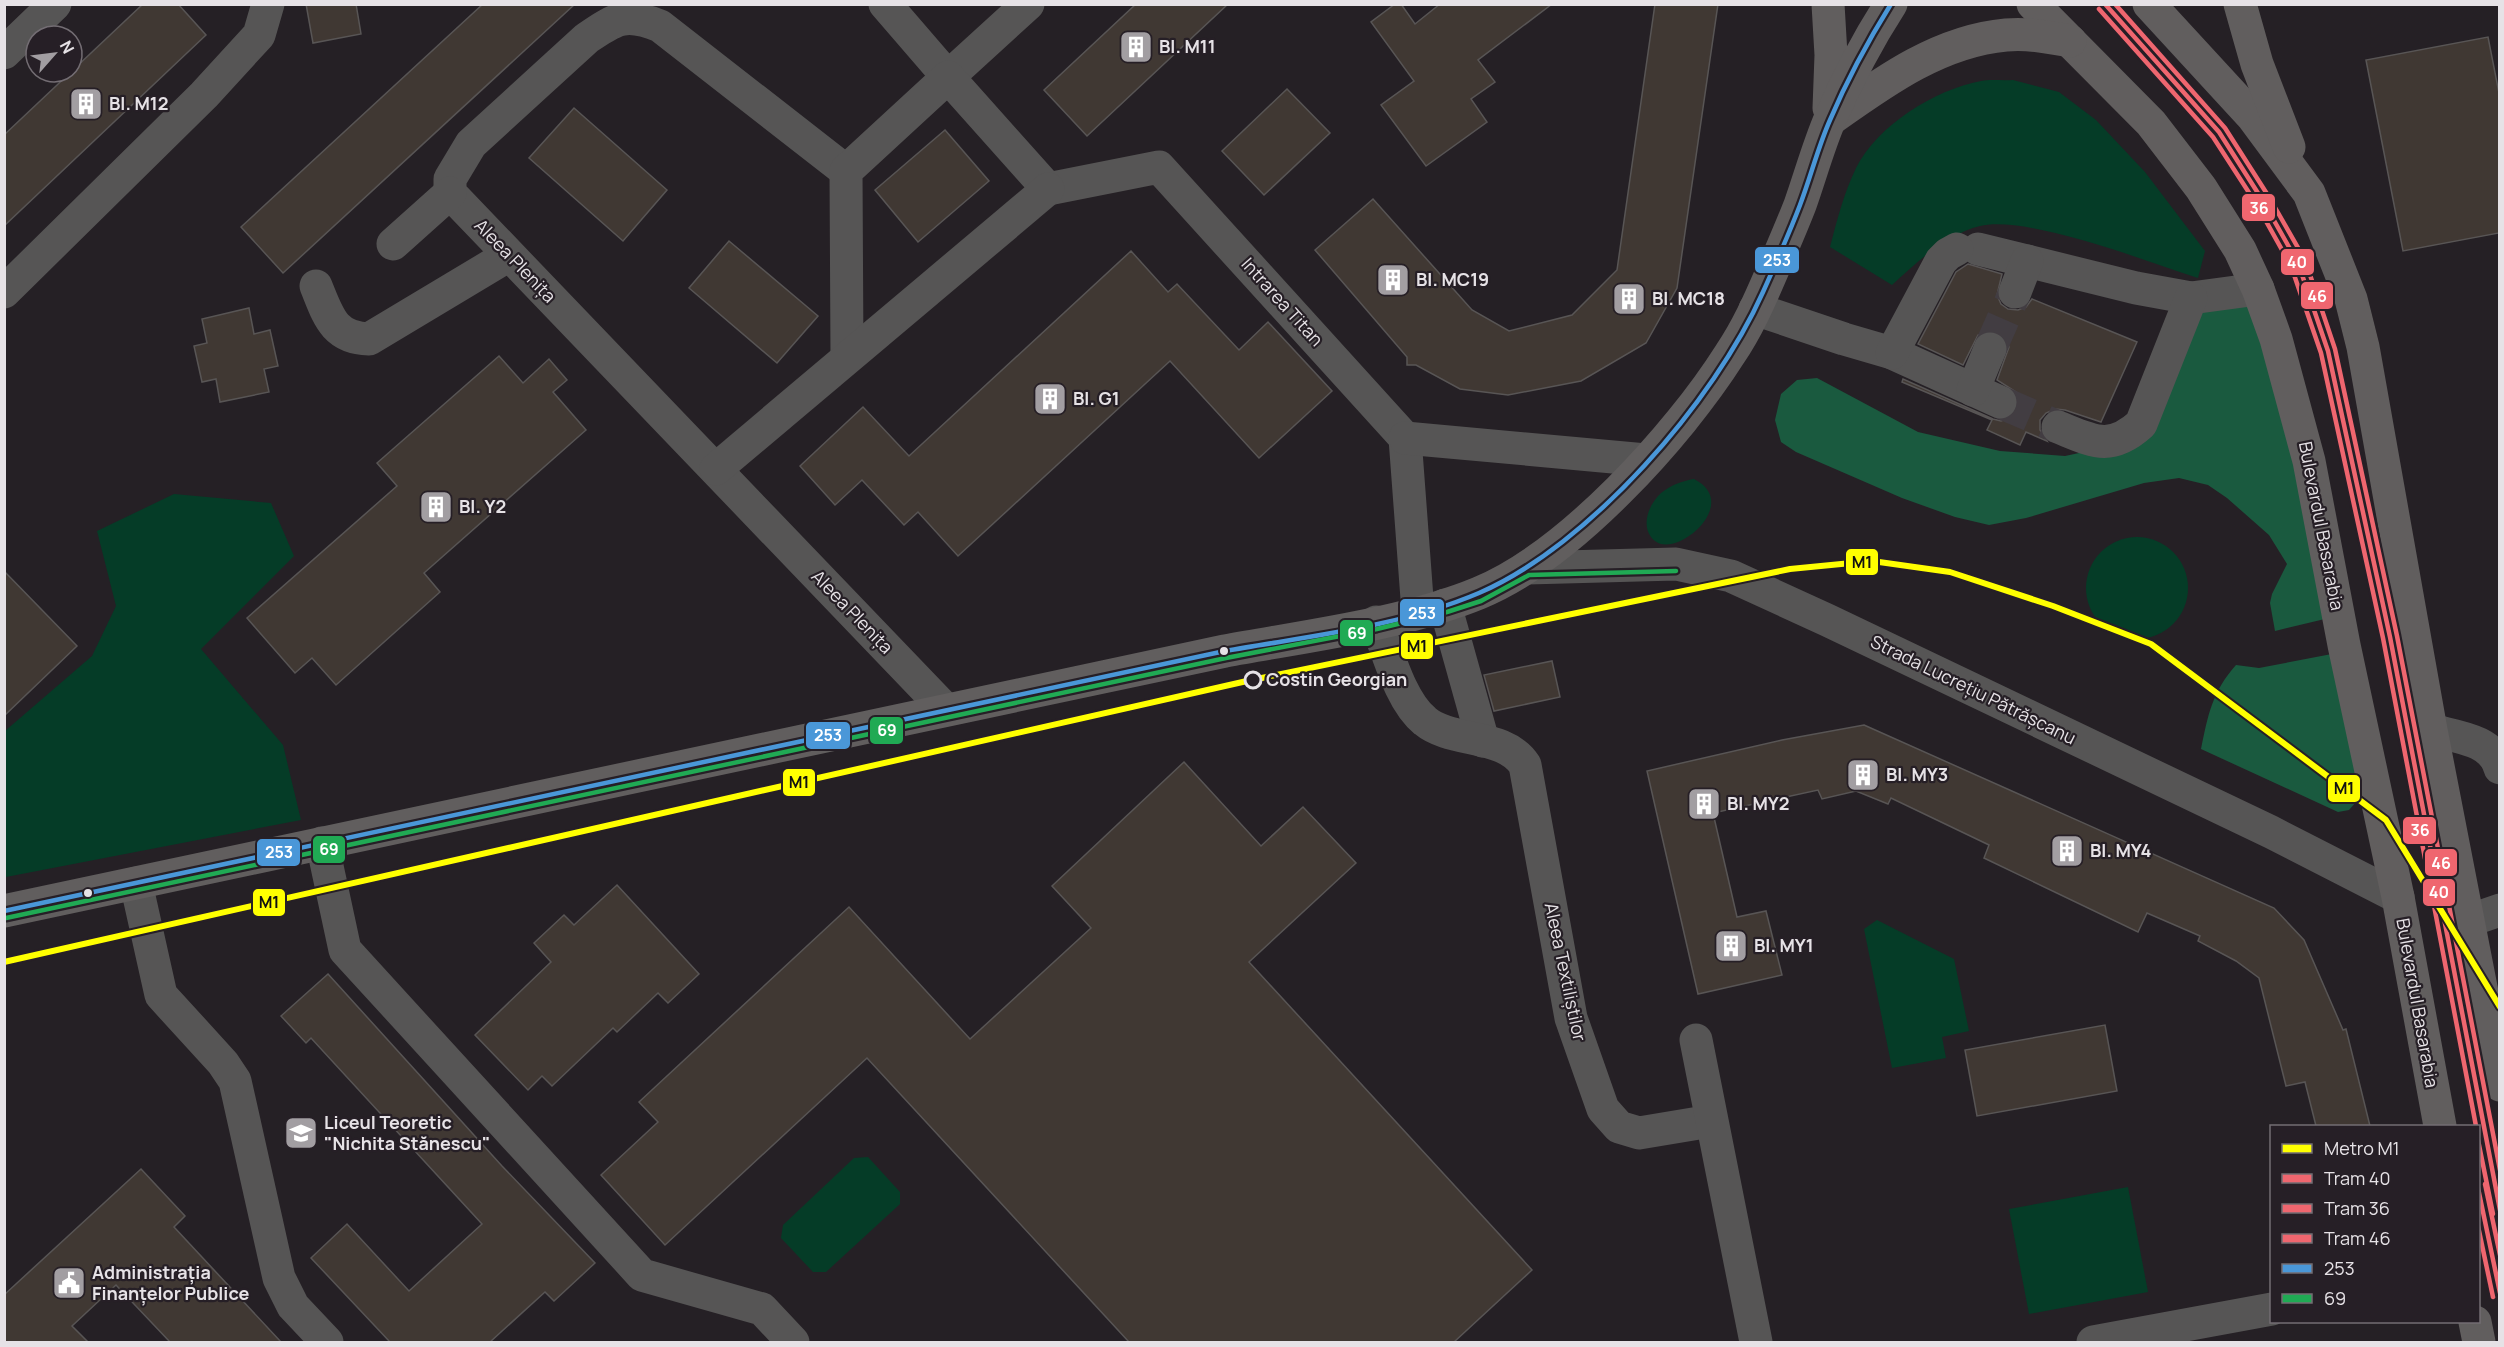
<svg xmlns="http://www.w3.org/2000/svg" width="2504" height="1347" font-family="Manrope,sans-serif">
	<rect width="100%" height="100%" fill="#252025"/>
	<g fill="#053c27">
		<path d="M 2013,80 L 2059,92 L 2096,120 L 2145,172 L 2205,251 L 2198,278 C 2148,262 2028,215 1980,226 C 1947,234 1917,262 1892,285 L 1830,247 C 1837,220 1844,193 1856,168 C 1878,125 1934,90 1981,81 C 1991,79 2002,81 2013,80 Z"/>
		<path d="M 1694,479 C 1742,503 1677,559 1655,541 C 1640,529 1647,506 1661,493 C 1671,485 1682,481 1694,479 Z"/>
		<path d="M 174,494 L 271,503 L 294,556 L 201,649 L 283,745 L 301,820 L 6,877 L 5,731 L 92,656 L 116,606 L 97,531 Z"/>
		<circle cx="2137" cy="588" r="51"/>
		<path d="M 1877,920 L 1954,959 L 1969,1031 L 1942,1037 L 1946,1058 L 1892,1068 L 1864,929 Z"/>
		<path d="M 868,1157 L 900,1192 L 900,1204 L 826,1272 L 813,1272 L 781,1238 L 783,1225 L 854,1158 Z"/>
		<path d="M 2128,1187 L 2148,1292 L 2029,1314 L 2009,1209 Z"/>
	</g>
	<g fill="#1a5a3f">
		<path d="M 2252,298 L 2259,314 L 2329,618 L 2275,631 L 2270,603 L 2272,594 L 2287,564 L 2269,535 L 2227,498 L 2208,485 L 2179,478 L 2144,483 L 2026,518 L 1989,525 L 1955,517 L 1902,498 L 1796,452 L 1781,442 L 1775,420 L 1781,394 L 1797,380 L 1817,378 L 1918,432 L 2000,451 L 2065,456 L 2112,446 L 2196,307 Z"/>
		<path d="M 2337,653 L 2363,794 L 2349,810 L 2338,812 L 2201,749 C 2208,715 2212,692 2236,665 L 2259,668 Z"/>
	</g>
	<g fill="#403833" stroke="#585555" stroke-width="1.5">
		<path d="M 143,4 L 178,4 L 206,35 L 4,226 L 4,135 Z"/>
		<path d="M 306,4 L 356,4 L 361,34 L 313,43 Z"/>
		<path d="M 483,4 L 575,4 L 283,273 L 241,227 Z"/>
		<path d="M 1136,4 L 1228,4 L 1087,136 L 1044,90 Z"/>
		<path d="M 1395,4 L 1401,4 L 1415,24 L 1440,4 L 1552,4 L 1478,60 L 1495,82 L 1471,99 L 1487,122 L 1426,166 L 1381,105 L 1414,81 L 1371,22 Z"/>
		<path d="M 1655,4 L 1718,4 L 1677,288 L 1646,343 L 1581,381 L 1508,395 L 1460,389 L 1416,365 L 1407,365 L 1407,357 L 1315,250 L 1373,199 L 1472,310 L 1509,331 L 1572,315 L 1617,270 Z"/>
		<path d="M 2488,37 L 2499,93 L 2499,233 L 2403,251 L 2366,60 Z"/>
		<path d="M 1287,89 L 1330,133 L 1264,195 L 1222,151 Z"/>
		<path d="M 574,108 L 667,190 L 623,241 L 529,158 Z"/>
		<path d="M 945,130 L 989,181 L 918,242 L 875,190 Z"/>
		<path d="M 729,241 L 818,316 L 777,363 L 689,288 Z"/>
		<path d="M 1131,251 L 1168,292 L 1177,284 L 1239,350 L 1268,322 L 1332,391 L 1259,458 L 1170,361 L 958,556 L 918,512 L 904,525 L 862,480 L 835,505 L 800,466 L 863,407 L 909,456 Z"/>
		<path d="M 1968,264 L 2002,274 L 1997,295 L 2001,304 L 2008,309 L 2018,310 L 2026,307 L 2032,299 L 2137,342 L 2101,422 L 2065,410 L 2055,409 L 2046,413 L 2040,420 L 2040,430 L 2047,441 L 2026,432 L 2020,445 L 1987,430 L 1992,420 L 1902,382 L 1903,379 L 1993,419 L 2001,421 L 2010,418 L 2017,410 L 2019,401 L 2016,392 L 1997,380 L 2009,347 L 2005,338 L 1998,332 L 1987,331 L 1978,335 L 1963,365 L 1918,344 L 1956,272 Z"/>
		<path d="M 249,308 L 254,334 L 270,330 L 278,366 L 264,369 L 269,392 L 220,402 L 216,379 L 202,382 L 194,346 L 207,343 L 202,319 Z"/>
		<path d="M 499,356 L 523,383 L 549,359 L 567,380 L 553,392 L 586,430 L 424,573 L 440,592 L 336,685 L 312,658 L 295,673 L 247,618 L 397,486 L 377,463 Z"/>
		<path d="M 4,571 L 77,646 L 4,716 Z"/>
		<path d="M 1552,661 L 1560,697 L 1494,711 L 1484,675 Z"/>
		<path d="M 1864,725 L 2274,908 L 2304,940 L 2343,1030 L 2346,1029 L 2370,1126 L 2316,1126 L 2305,1082 L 2286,1086 L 2259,978 L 2236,961 L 2198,941 L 2200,936 L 2147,913 L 2138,932 L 1984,858 L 1989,845 L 1891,798 L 1888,804 L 1856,791 L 1822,799 L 1818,790 L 1713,813 L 1737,917 L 1766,911 L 1782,975 L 1698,994 L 1647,771 L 1782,740 Z"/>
		<path d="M 1184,762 L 1261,846 L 1303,807 L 1356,863 L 1249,962 L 1532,1270 L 1454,1342 L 1129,1342 L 867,1058 L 665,1245 L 601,1175 L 658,1122 L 639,1102 L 849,907 L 970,1039 L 1091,928 L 1052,886 Z"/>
		<path d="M 617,885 L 699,974 L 668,1003 L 658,993 L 617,1032 L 613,1028 L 552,1086 L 542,1076 L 528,1090 L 475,1035 L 551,962 L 534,943 L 564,915 L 574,925 Z"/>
		<path d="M 328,974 L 502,1166 L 595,1263 L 554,1301 L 545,1292 L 490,1342 L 390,1342 L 311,1258 L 347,1224 L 409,1291 L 482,1224 L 311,1038 L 306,1043 L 281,1016 Z"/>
		<path d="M 2105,1025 L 2117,1091 L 1977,1116 L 1965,1050 Z"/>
		<path d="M 141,1169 L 185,1216 L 174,1227 L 281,1342 L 170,1342 L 116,1285 L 72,1326 L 88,1342 L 4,1342 L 4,1295 Z"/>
	</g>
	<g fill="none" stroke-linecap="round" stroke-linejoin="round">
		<g stroke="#423d42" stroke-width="33" stroke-dasharray="33 16" stroke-linecap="butt">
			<path d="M 1990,349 L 2015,292"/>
			<path d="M 2000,402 L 2058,427"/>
		</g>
		<g stroke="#565555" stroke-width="33">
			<path d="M 885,4 L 948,77 L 1028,4"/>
			<path d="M 4,53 L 55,4"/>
			<path d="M 846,171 L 660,26 C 626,12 616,18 587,38 L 471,144 L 450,179 L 450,193 L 946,710"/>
			<path d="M 393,244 L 450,193"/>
			<path d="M 1978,249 L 2136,288 L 2191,298 L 2258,289"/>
			<path d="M 316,286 C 328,315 333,338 369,339 L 509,255"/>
			<path d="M 4,292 L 204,95 L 259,35 L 268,4"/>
			<path d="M 2015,292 L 2027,261"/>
			<path d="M 1755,309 L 1844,339 L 1892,353 L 2000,402"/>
			<path d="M 1892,353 L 1941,261 L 1948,254 L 1957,249"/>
			<path d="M 847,357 L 846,171 L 948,77 L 1048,189 L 1159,167 L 1405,438 L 1418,612"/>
			<path d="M 1973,390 L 1990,349"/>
			<path d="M 2058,427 C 2093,441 2110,452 2141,424 L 2191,298"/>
			<path d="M 1405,438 L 1646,460"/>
			<path d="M 716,469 L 1048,189"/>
			<path d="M 1527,568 L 1676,564 L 1731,576 L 1827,620 L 2271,832 L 2398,897"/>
			<path d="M 1445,605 L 1483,741"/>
			<path d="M 1376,622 C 1388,652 1400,701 1425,721 C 1451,743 1505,733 1525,765 L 1571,1018 L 1603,1109 L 1619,1127 L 1639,1133 L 1711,1121"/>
			<path d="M 2431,730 C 2456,737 2492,739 2500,768"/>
			<path d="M 322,843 L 345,950 L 642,1275 L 762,1309 L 793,1342"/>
			<path d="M 136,883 L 161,995 L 223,1063 L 235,1081 L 279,1278 L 293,1306 L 327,1342"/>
			<path d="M 2468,921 L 2500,910"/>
			<path d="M 1696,1040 L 1756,1342"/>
			<path d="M 2093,1342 L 2272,1309"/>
		</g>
		<g stroke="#615e5e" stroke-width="33">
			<path d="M 1828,4 L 1831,55 L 1829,108"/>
			<path d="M 2033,4 L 2151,123 L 2201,188 L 2240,250 L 2258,289 L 2276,339 L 2309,461 L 2344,645 L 2398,897 L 2440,1126"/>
			<path d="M 2149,4 L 2252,116 L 2309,193 L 2351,299 L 2363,347 L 2431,730 L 2500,1085"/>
			<path d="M 2240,4 L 2257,64 L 2289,147"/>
			<path d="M 1831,119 C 1883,82 1939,41 2006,35 C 2028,33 2048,37 2070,41"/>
			<path d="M 4,911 L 1225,651 C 1306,636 1404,624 1479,593 C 1569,556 1678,436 1730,354 C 1747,329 1759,302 1771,274 C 1781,251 1791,228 1800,205 C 1810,177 1818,147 1830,119 C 1847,80 1867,41 1891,4"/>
			<path d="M 2475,1322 L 2479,1342"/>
		</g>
		<g stroke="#261f26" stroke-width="9">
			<path id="bus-1" d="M 4,911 L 1225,651 C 1309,636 1399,627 1479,593 C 1590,545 1714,402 1763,292 C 1776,263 1789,234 1800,205 C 1811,176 1818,147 1830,120 C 1847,80 1868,41 1891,4"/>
		</g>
		<g stroke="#261f26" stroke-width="9">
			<path id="bus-2" d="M 6,918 L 1226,658 L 1377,629 L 1447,612 L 1481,601 L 1529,575 L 1676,571"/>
		</g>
		<use href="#bus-1" stroke="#4a97d8" stroke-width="4.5"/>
		<use href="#bus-2" stroke="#20aa54" stroke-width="4.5"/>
		<g stroke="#261f26" stroke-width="9">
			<g id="tram-1">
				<path d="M 2105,4 L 2219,132 L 2263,201 L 2298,263 L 2328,351 L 2390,637 L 2500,1210"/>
				<path d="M 2478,1188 L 2500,1293"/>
			</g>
		</g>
		<g stroke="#261f26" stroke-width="9">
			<g id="tram-2">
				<path d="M 2099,9 L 2213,137 L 2257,205 L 2291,266 L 2321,353 L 2383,638 L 2476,1126"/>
				<path d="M 2478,1140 L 2493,1214"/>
				<path d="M 2478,1226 L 2493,1297"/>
			</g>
		</g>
		<g stroke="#261f26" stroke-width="9">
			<g id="tram-3">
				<path d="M 2115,4 L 2225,128 L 2269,197 L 2305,260 L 2335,349 L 2397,636 L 2500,1170"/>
				<path d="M 2485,1184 L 2500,1255"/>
			</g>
		</g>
		<use href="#tram-1" stroke="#ef666f" stroke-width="4.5"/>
		<use href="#tram-2" stroke="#ef666f" stroke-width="4.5"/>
		<use href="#tram-3" stroke="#ef666f" stroke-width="4.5"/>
		<g stroke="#261f26" stroke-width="10">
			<path id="metro-1" d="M 4,962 L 1247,681 L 1790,569 L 1872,561 L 1950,572 L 2053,606 L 2151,644 L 2386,820 L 2500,1007"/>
		</g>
		<use href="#metro-1" stroke="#ff0" stroke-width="6"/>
	</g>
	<defs>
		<g id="building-square" transform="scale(1.725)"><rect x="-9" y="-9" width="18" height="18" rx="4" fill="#a29ea2" stroke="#261f26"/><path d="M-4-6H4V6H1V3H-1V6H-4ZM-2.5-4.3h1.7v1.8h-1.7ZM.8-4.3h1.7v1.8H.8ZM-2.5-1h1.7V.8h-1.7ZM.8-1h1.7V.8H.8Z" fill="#fff"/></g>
		<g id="school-square" transform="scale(1.725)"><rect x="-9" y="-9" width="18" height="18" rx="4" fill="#a29ea2" stroke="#261f26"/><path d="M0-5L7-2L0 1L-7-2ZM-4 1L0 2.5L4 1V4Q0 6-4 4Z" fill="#fff"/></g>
		<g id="civic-square" transform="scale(1.725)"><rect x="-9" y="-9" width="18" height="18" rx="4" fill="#a29ea2" stroke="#261f26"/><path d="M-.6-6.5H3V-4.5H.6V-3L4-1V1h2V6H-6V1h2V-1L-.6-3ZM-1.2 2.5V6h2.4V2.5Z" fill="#fff"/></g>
	</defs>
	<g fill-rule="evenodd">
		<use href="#building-square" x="1136" y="47"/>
		<use href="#building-square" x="86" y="104"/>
		<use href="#building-square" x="1393" y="280"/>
		<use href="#building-square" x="1629" y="299"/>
		<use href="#building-square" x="1050" y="399"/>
		<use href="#building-square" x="436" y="507"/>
		<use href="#building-square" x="1863" y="775"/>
		<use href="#building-square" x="1704" y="804"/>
		<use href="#building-square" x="2067" y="851"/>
		<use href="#building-square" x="1731" y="946"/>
		<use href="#school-square" x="301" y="1133"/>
		<use href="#civic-square" x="69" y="1283"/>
	</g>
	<g fill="#e6e2e6" stroke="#261f26" stroke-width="2">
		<circle cx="1224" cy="651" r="5"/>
		<circle cx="88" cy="893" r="5"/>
	</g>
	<circle fill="#261f26" stroke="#e6e2e6" stroke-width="3" cx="1253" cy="680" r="8"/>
	<g text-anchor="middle" stroke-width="4.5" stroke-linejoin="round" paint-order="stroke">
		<g font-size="18" font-weight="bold" fill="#e6e2e6" stroke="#261f26" text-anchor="start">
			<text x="1159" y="53">Bl. M11</text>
			<text x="109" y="110">Bl. M12</text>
			<text x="1416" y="286">Bl. MC19</text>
			<text x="1652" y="305">Bl. MC18</text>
			<text x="1073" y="405">Bl. G1</text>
			<text x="459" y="513">Bl. Y2</text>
			<text x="1886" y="781">Bl. MY3</text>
			<text x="1727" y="810">Bl. MY2</text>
			<text x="2090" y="857">Bl. MY4</text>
			<text x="1754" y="952">Bl. MY1</text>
			<text x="324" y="1129">Liceul Teoretic<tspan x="324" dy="21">"Nichita Stănescu"</tspan></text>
			<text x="92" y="1279">Administrația<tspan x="92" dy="21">Finanțelor Publice</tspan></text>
		</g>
		<g font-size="18" fill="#e6e2e6" stroke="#261f26">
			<text transform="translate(515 261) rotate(46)" y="6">Aleea Plenița</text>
			<text transform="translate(1282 302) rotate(48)" y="6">Intrarea Titan</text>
			<text transform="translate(2321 526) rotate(79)" y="6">Bulevardul Basarabia</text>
			<text transform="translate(852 612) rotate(46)" y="6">Aleea Plenița</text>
			<text transform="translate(1973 690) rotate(26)" y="6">Strada Lucrețiu Pătrășcanu</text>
			<text transform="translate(1565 972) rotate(78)" y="6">Aleea Textiliștilor</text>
			<text transform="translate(2417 1003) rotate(80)" y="6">Bulevardul Basarabia</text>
		</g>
		<g font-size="18" font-weight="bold" fill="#e6e2e6" stroke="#261f26" text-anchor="start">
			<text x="1266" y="686">Costin Georgian</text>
		</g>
	</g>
	<g stroke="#261f26" stroke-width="2">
		<rect x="2241" y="193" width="35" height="29" rx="6" fill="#ef666f"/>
		<rect x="1754" y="246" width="46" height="28" rx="6" fill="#4a97d8"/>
		<rect x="2280" y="248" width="35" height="28" rx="6" fill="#ef666f"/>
		<rect x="2300" y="281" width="34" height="29" rx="6" fill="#ef666f"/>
		<rect x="1845" y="548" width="34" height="28" rx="6" fill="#ff0"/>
		<rect x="1399" y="598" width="46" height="29" rx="6" fill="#4a97d8"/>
		<rect x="1339" y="619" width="35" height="28" rx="6" fill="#20aa54"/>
		<rect x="1400" y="632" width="34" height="28" rx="6" fill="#ff0"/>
		<rect x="869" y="716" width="35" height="29" rx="6" fill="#20aa54"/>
		<rect x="805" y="721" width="46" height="29" rx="6" fill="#4a97d8"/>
		<rect x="782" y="768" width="34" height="29" rx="6" fill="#ff0"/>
		<rect x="2327" y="774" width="34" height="29" rx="6" fill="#ff0"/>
		<rect x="2402" y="816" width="35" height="29" rx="6" fill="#ef666f"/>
		<rect x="312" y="835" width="34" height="29" rx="6" fill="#20aa54"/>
		<rect x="256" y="838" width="45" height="29" rx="6" fill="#4a97d8"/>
		<rect x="2424" y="848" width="34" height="29" rx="6" fill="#ef666f"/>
		<rect x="2422" y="878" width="34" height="29" rx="6" fill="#ef666f"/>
		<rect x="252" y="888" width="34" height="29" rx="6" fill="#ff0"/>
	</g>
	<g font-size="16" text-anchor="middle" font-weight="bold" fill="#fff">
		<text x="2259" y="214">36</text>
		<text x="1777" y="266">253</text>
		<text x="2297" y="268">40</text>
		<text x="2317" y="302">46</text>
		<text x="1422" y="619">253</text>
		<text x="1357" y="639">69</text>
		<text x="887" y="736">69</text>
		<text x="828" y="741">253</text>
		<text x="2420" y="836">36</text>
		<text x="329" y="855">69</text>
		<text x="279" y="858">253</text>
		<text x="2441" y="869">46</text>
		<text x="2439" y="898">40</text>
	</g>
	<g font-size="16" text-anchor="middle" font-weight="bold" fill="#111">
		<text x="1862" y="568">M1</text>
		<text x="1417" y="652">M1</text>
		<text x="799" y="788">M1</text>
		<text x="2344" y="794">M1</text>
		<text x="269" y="908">M1</text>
	</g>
	<rect width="2504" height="1347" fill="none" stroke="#e6e2e6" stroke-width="12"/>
	<rect x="2270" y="1125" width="210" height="198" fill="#261f26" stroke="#736d73" stroke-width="1.5"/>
	<rect x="2282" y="1144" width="30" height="9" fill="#ffff00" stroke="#736d73" stroke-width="1.5"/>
	<text x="2324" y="1155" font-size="18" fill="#e6e2e6">Metro M1</text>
	<rect x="2282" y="1174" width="30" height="9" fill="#ef666f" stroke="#736d73" stroke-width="1.5"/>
	<text x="2324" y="1185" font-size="18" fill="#e6e2e6">Tram 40</text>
	<rect x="2282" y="1204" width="30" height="9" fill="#ef666f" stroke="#736d73" stroke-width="1.5"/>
	<text x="2324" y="1215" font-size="18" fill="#e6e2e6">Tram 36</text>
	<rect x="2282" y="1234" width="30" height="9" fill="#ef666f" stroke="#736d73" stroke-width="1.5"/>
	<text x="2324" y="1245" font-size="18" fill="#e6e2e6">Tram 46</text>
	<rect x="2282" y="1264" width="30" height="9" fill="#4a97d8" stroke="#736d73" stroke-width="1.5"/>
	<text x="2324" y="1275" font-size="18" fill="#e6e2e6">253</text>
	<rect x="2282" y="1294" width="30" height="9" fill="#20aa54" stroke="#736d73" stroke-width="1.5"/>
	<text x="2324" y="1305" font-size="18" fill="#e6e2e6">69</text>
	<g transform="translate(54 54) rotate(62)"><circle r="28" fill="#261f26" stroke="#736d73" stroke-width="1.5"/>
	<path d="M0-4.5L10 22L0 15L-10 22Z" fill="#a29ea2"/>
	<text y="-9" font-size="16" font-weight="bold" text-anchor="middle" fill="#e6e2e6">N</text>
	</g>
</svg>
